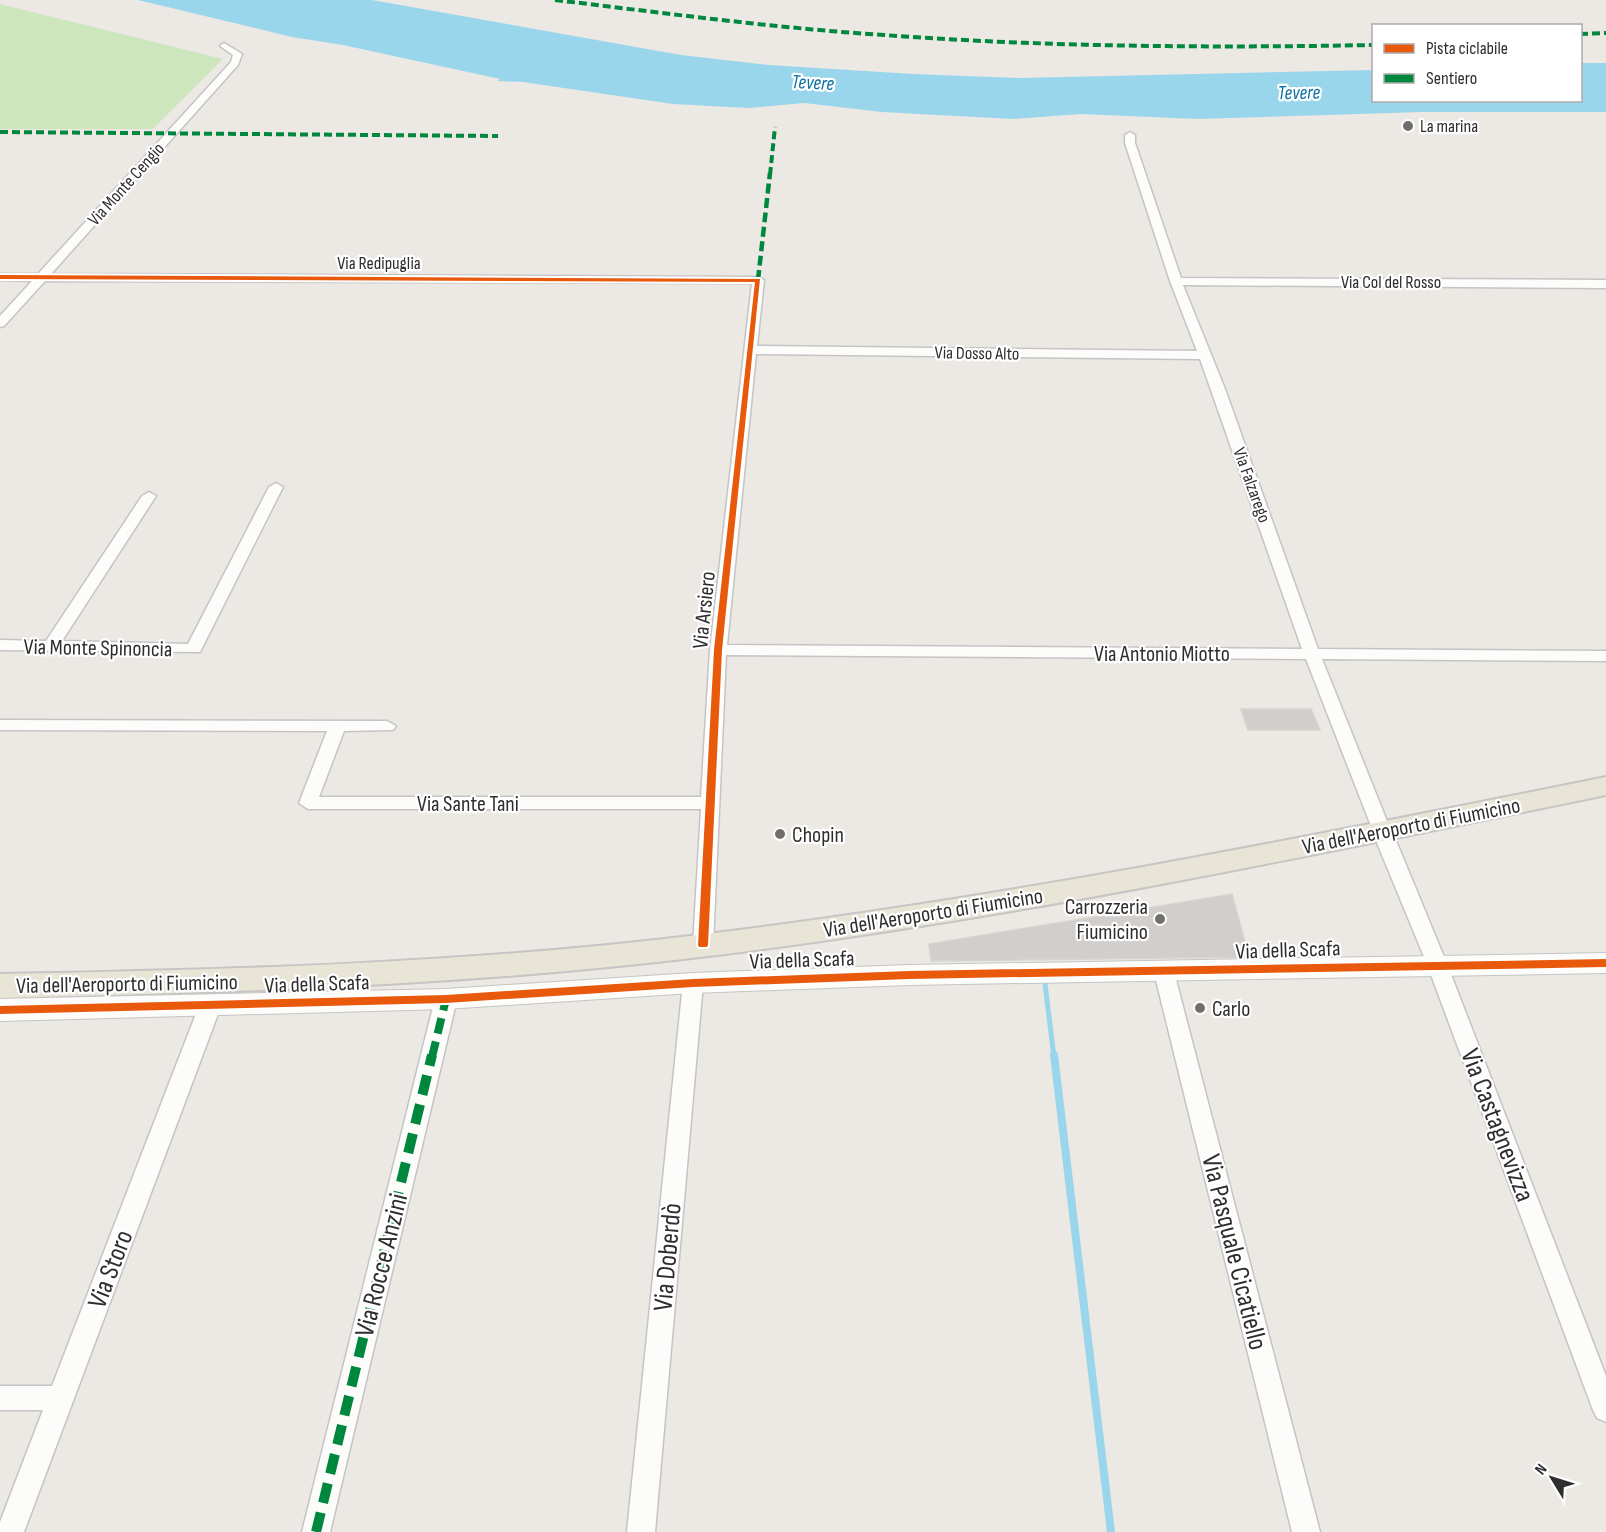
<svg xmlns="http://www.w3.org/2000/svg" width="1606" height="1532" font-family="'Sofia Sans Condensed',sans-serif">
	<rect width="100%" height="100%" fill="#ece8e4"/>
	<path fill="#cee6be" d="M 0,4 L 223,59 L 153,129 L 0,129 Z"/>
	<path fill="#99d6ec" d="M 138,0 L 372,0 L 681,55 L 769,65 L 913,74 L 1020,78 L 1373,70 L 1374,100 L 1580,100 L 1581,63 L 1606,63 L 1606,112 L 1422,112 L 1198,119 L 1081,114 L 1012,119 L 882,112 L 804,103 L 749,108 L 673,104 L 523,82 L 497,81 L 500,79 L 343,45 L 292,37 Z"/>
	<g fill="none" stroke-linecap="round" stroke-linejoin="round">
		<path stroke="#99d6ec" stroke-width="5" d="M 1045,984 L 1054,1057"/>
		<path stroke="#99d6ec" stroke-width="8" d="M 1054,1055 L 1111,1532"/>
	</g>
	<g fill="#d1cecb" stroke="#d7d4d0" stroke-width="1.5">
		<path d="M 1241,709 L 1311,709 L 1320,730 L 1248,730 Z"/>
		<path d="M 1232,894 L 1249,957 L 931,961 L 929,944 Z"/>
	</g>
	<g fill="none" stroke-linecap="round" stroke-linejoin="round">
		<g stroke="#c5c4c5" stroke-width="3">
			<g id="street">
				<path d="M 224,43 L 242,54 L 238,65 L 51,274 L 758,277 L 764,280 L 757,346 L 1197,351 L 1170,281 L 1125,143 L 1125,135 L 1130,132 L 1135,135 L 1135,143 L 1181,278 L 1606,280 L 1606,288 L 1183,285 L 1225,389 L 1318,649 L 1606,651 L 1606,661 L 1322,659 L 1391,831 L 1382,837 L 1373,831 L 1306,659 L 726,655 L 713,945 L 710,950 L 696,950 L 693,945 L 701,809 L 308,809 L 299,803 L 327,731 L 0,730 L 0,720 L 387,721 L 396,726 L 393,730 L 344,731 L 319,797 L 701,797 L 710,650 L 752,283 L 45,281 L 4,326 L 0,327 L 0,316 L 32,281 L 0,280 L 0,274 L 38,274 L 231,62 L 233,55 L 220,46 ZM 756,354 L 1200,359 L 1302,649 L 727,645 Z"/>
				<path d="M 276,483 L 283,487 L 200,652 L 0,650 L 0,640 L 46,641 L 142,496 L 149,492 L 156,496 L 62,641 L 188,644 L 269,487 Z"/>
				<path d="M 1387,837 L 1394,839 L 1397,843 L 1447,964 L 1606,1376 L 1606,1422 L 1597,1418 L 1593,1410 L 1427,964 L 1377,843 L 1380,839 Z"/>
				<path d="M 1164,965 L 1171,967 L 1174,972 L 1320,1532 L 1292,1532 L 1154,972 L 1157,967 Z"/>
				<path d="M 693,976 L 700,978 L 703,983 L 655,1532 L 627,1532 L 683,983 L 686,978 Z"/>
				<path d="M 446,992 L 453,994 L 457,999 L 330,1532 L 302,1532 L 435,999 L 439,994 Z"/>
				<path d="M 210,999 L 217,1001 L 221,1006 L 24,1532 L 0,1532 L 0,1522 L 43,1410 L 0,1410 L 0,1386 L 52,1386 L 199,1006 L 203,1001 Z"/>
			</g>
		</g>
		<g stroke="#c5c4c5" stroke-width="2">
			<path id="secondary" d="M 1606,953 L 1606,973 L 909,985 L 693,993 L 446,1009 L 0,1021 L 0,999 L 446,989 L 693,973 L 909,965 Z"/>
		</g>
		<g stroke="#c6c5c4" stroke-width="4">
			<path id="primary" d="M 1606,777 L 1606,795 C 1279,862 951,932 619,966 C 413,987 206,993 0,998 L 0,974 C 236,970 473,963 707,934 C 1009,897 1308,837 1606,777 Z"/>
		</g>
		<use href="#street" fill="#fcfcfb" fill-rule="evenodd"/>
		<use href="#secondary" fill="#fcfcfb" fill-rule="evenodd"/>
		<use href="#primary" fill="#e8e4d6" fill-rule="evenodd"/>
		<g stroke="#00873e" stroke-width="4" stroke-dasharray="8 4" stroke-linecap="butt">
			<path d="M 555,0 C 665,13 774,28 884,35 C 1047,47 1211,48 1374,45"/>
			<path d="M 1580,34 L 1606,33"/>
			<path d="M 0,132 L 498,136"/>
			<path d="M 770,175 L 775,127"/>
		</g>
		<path stroke="#00873e" stroke-width="4.5" stroke-dasharray="10 4.5" stroke-linecap="butt" d="M 758,280 L 770,173"/>
		<path stroke="#00873e" stroke-width="8" stroke-dasharray="16 8" stroke-linecap="butt" d="M 432,1057 L 446,999"/>
		<path stroke="#00873e" stroke-width="10" stroke-dasharray="20 10" stroke-linecap="butt" d="M 316,1532 L 432,1055"/>
		<g stroke="#fff" stroke-width="4">
			<g id="cycleway">
				<path d="M 0,275 L 760,279 L 722,650 L 708,945 L 707,947 L 699,947 L 698,945 L 714,650 L 755,282 L 0,279 Z"/>
				<path d="M 1606,959 L 1606,967 L 909,979 L 693,987 L 446,1003 L 0,1014 L 0,1006 L 446,995 L 693,979 L 909,971 Z"/>
			</g>
		</g>
		<use href="#cycleway" fill="#e8590c" fill-rule="evenodd"/>
	</g>
	<g fill="#706f6e" stroke="#fff" stroke-width="2">
		<circle cx="1408" cy="126" r="6"/>
		<circle cx="780" cy="834" r="6"/>
		<circle cx="1160" cy="919" r="6"/>
		<circle cx="1200" cy="1008" r="6"/>
	</g>
	<g text-anchor="middle" stroke-width="4.5" stroke-linejoin="round" paint-order="stroke">
		<g font-size="18" fill="#2e2e2e" stroke="#fff" text-anchor="start">
			<text x="1420" y="132">La marina</text>
		</g>
		<g font-size="18" fill="#2e2e2e" stroke="#fff">
			<text transform="translate(126 184) rotate(-48)" y="6">Via Monte Cengio</text>
			<text x="379" y="269">Via Redipuglia</text>
			<text x="1391" y="288">Via Col del Rosso</text>
			<text transform="translate(977 353) rotate(1)" y="6">Via Dosso Alto</text>
			<text transform="translate(1252 485) rotate(70)" y="6">Via Falzarego</text>
		</g>
		<g font-size="20" font-style="italic" fill="#0d6fa3" stroke="#fff">
			<text transform="translate(813 82) rotate(3)" y="7">Tevere</text>
			<text transform="translate(1299 92) rotate(-1)" y="7">Tevere</text>
		</g>
		<g font-size="22" fill="#2e2e2e" stroke="#fff">
			<text transform="translate(703 610) rotate(-84)" y="8">Via Arsiero</text>
			<text transform="translate(98 647) rotate(1)" y="8">Via Monte Spinoncia</text>
			<text x="1162" y="661">Via Antonio Miotto</text>
			<text x="468" y="811">Via Sante Tani</text>
			<text transform="translate(1411 825) rotate(-11)" y="8">Via dell'Aeroporto di Fiumicino</text>
			<text transform="translate(933 912) rotate(-9)" y="8">Via dell'Aeroporto di Fiumicino</text>
			<text transform="translate(1288 949) rotate(-2)" y="8">Via della Scafa</text>
			<text transform="translate(802 959) rotate(-2)" y="8">Via della Scafa</text>
			<text transform="translate(127 983) rotate(-1)" y="8">Via dell'Aeroporto di Fiumicino</text>
			<text transform="translate(317 983) rotate(-2)" y="8">Via della Scafa</text>
		</g>
		<g font-size="22" fill="#2e2e2e" stroke="#fff" text-anchor="start">
			<text x="792" y="842">Chopin</text>
			<text x="1148" y="914" text-anchor="end">Carrozzeria<tspan x="1148" dy="25">Fiumicino</tspan></text>
			<text x="1212" y="1016">Carlo</text>
		</g>
		<g font-size="27" fill="#2e2e2e" stroke="#fff">
			<text transform="translate(1498 1125) rotate(69)" y="9">Via Castagnevizza</text>
			<text transform="translate(1235 1252) rotate(76)" y="9">Via Pasquale Cicatiello</text>
			<text transform="translate(667 1257) rotate(-85)" y="9">Via Doberdò</text>
			<text transform="translate(381 1265) rotate(-76)" y="9">Via Rocce Anzini</text>
			<text transform="translate(110 1269) rotate(-69)" y="9">Via Storo</text>
		</g>
	</g>
	<rect x="1372" y="24" width="210" height="78" fill="#ffffff" stroke="#ababab" stroke-width="1.5"/>
	<rect x="1384" y="44" width="30" height="9" fill="#e8590c" stroke="#ababab" stroke-width="1.5"/>
	<text x="1426" y="54" font-size="18" fill="#2e2e2e">Pista ciclabile</text>
	<rect x="1384" y="74" width="30" height="9" fill="#00873e" stroke="#ababab" stroke-width="1.5"/>
	<text x="1426" y="84" font-size="18" fill="#2e2e2e">Sentiero</text>
	<g transform="translate(1552 1478) rotate(308)" stroke="#ffffff" stroke-width="4.5" paint-order="stroke">
	<path d="M0-4.5L10 22L0 15L-10 22Z" fill="#2e2e2e"/>
	<text y="-9" font-size="16" font-weight="bold" text-anchor="middle" fill="#2e2e2e">N</text>
	</g>
</svg>
